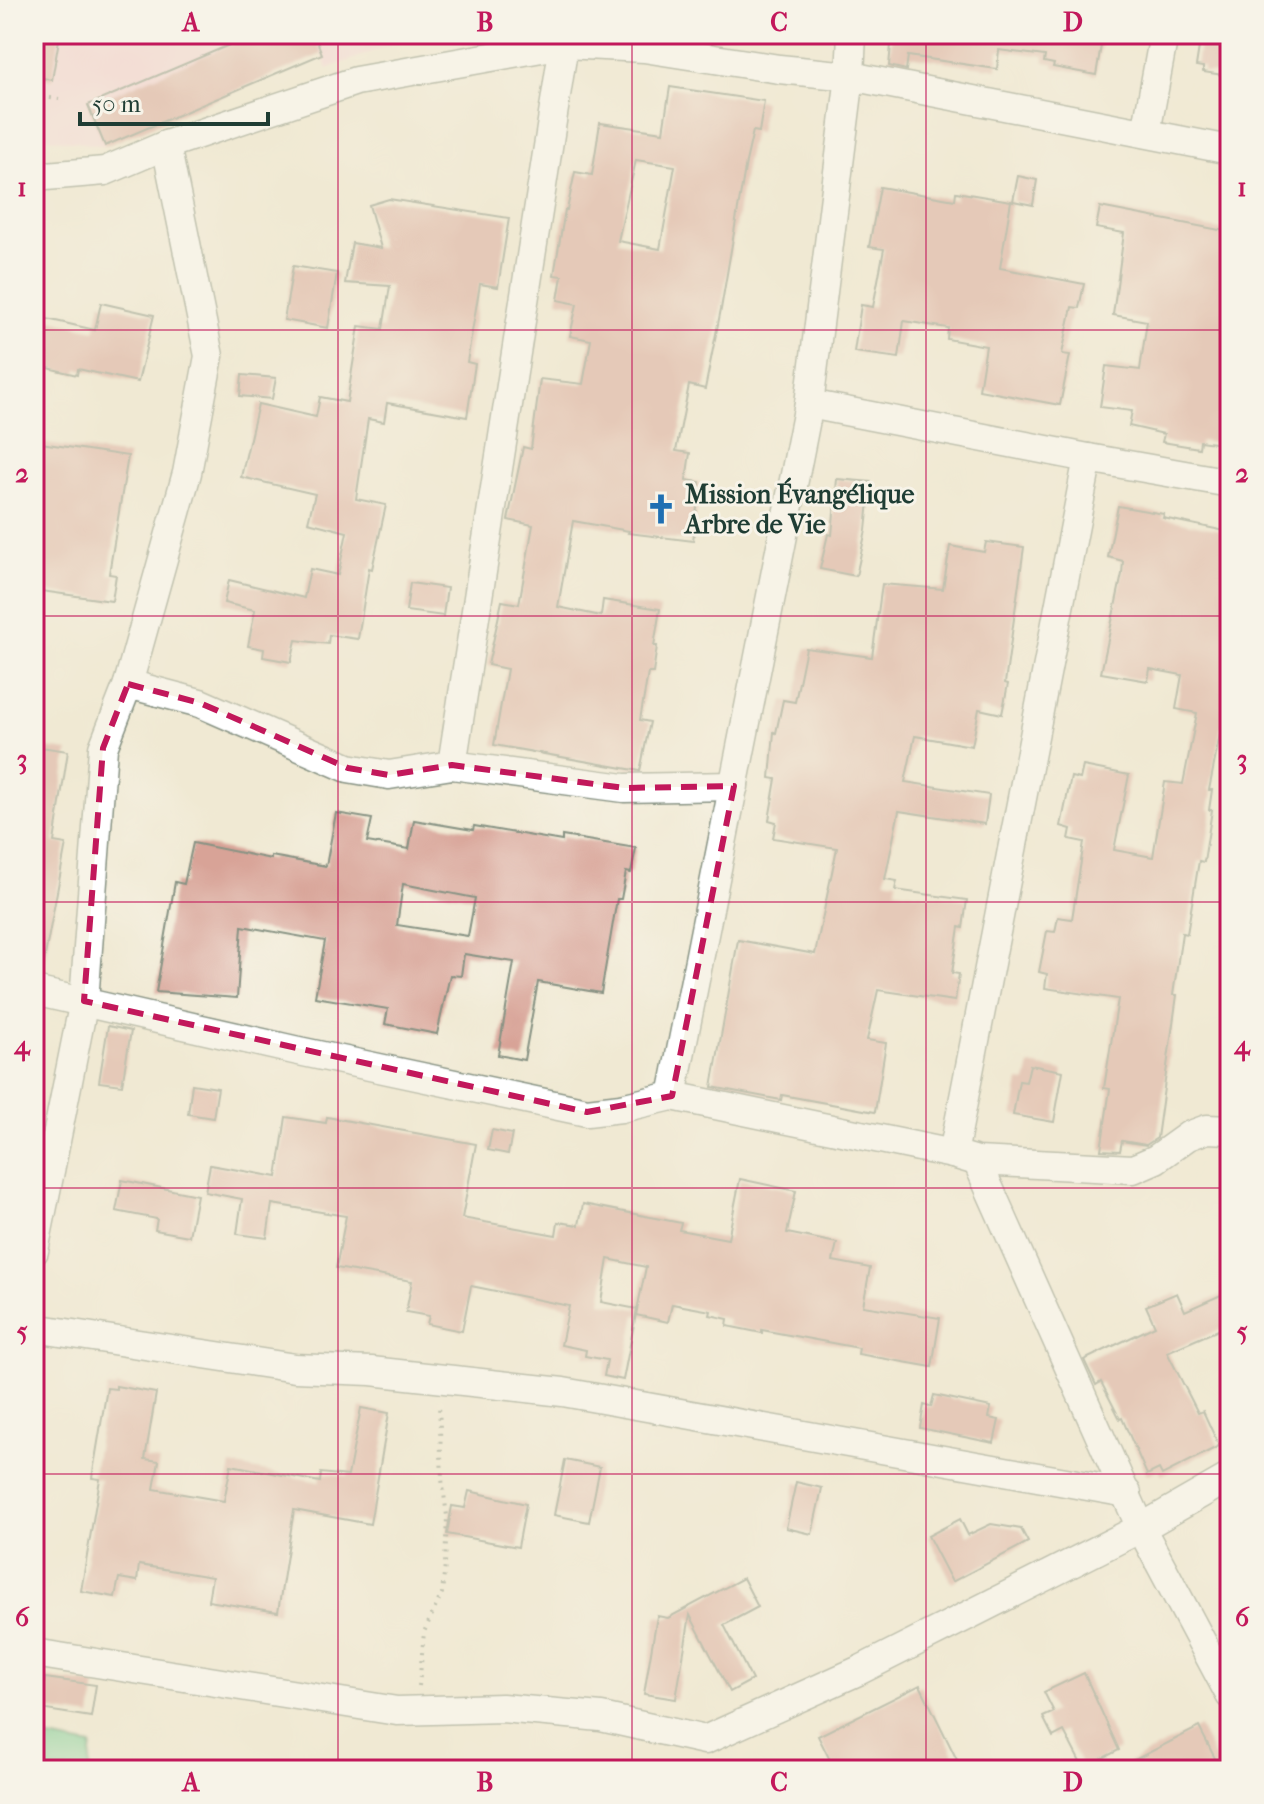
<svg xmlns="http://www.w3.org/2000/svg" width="1264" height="1804" font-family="'IM FELL French Canon',serif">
	<rect width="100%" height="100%" fill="#f7f3e8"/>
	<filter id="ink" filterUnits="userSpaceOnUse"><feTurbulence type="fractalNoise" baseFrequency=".0125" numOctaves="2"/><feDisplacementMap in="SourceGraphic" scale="16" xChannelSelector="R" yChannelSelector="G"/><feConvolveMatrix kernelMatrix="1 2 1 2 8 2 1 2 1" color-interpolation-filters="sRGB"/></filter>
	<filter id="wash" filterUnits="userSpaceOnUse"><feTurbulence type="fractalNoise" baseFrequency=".006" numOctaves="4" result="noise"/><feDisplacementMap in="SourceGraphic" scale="32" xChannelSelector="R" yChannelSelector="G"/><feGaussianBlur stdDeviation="1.8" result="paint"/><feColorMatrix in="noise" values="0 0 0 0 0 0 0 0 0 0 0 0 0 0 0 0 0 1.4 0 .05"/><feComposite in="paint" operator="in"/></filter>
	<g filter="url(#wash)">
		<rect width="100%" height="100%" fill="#f0e9d3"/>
		<path fill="#f6cfd7" d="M 34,34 L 420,34 L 327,69 L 322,54 L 105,146 L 34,136 Z"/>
		<path fill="#74cd94" stroke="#4a8564" stroke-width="2" d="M 34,1735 L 92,1746 L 89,1770 L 34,1770 Z"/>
		<g id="blocks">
			<g fill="#d8a397" fill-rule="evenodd">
				<path d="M 34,34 L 60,34 L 52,80 L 34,76 Z"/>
				<path d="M 255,34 L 314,34 L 322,54 L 105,146 L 88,105 Z"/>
				<path d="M 892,34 L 1103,34 L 1096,75 L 1053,67 L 1054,64 L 1044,62 L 1045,56 L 999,50 L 997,69 L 908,56 L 906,70 L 889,66 Z"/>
				<path d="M 1201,34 L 1230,34 L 1230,76 L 1203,72 L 1203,67 L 1196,66 Z"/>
				<path d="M 670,87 L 764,101 L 759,132 L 753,131 L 746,162 L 721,309 L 705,389 L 689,385 L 676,451 L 690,453 L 686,480 L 700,482 L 693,541 L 628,533 L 629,531 L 573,521 L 558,607 L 601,616 L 603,600 L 660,609 L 654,646 L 657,646 L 653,673 L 648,673 L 640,720 L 650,722 L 640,771 L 494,745 L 507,669 L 488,665 L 502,601 L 519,604 L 533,525 L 508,520 L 523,447 L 531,449 L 540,379 L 583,384 L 591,340 L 570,336 L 577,304 L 558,300 L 562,276 L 554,275 L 565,210 L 567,210 L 575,172 L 592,175 L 600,123 L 663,132 ZM 636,160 L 675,166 L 660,249 L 618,241 Z"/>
				<path d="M 1018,176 L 1037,180 L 1033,205 L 1013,201 Z"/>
				<path d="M 880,187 L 955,200 L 956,192 L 1011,201 L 1000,268 L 1084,284 L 1079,308 L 1072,307 L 1062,354 L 1070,355 L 1060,405 L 979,390 L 986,346 L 947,339 L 948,328 L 904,321 L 899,358 L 854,352 L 861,305 L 873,307 L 884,249 L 869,247 Z"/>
				<path d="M 389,199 L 509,218 L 498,287 L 480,284 L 467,362 L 475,364 L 467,417 L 387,403 L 384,422 L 368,419 L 356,499 L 386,505 L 372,569 L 369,568 L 358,639 L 329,635 L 328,644 L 296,640 L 291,662 L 263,657 L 264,649 L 248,646 L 255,610 L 224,603 L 229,580 L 304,598 L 310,569 L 338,575 L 347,532 L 308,522 L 315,494 L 241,477 L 258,404 L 316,417 L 320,397 L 347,402 L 359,326 L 383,329 L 390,286 L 345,283 L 352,243 L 381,248 L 369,205 Z"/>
				<path d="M 1100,207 L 1230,232 L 1230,445 L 1200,441 L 1199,448 L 1162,442 L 1164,434 L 1129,426 L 1132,411 L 1100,407 L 1106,366 L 1140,370 L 1147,321 L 1113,315 L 1124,233 L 1096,228 Z"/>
				<path d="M 293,266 L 337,273 L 328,328 L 284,320 Z"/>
				<path d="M 101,303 L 154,315 L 138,382 L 78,369 L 77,375 L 44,367 L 47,353 L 34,351 L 34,316 L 95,330 Z"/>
				<path d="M 242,375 L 276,378 L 272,399 L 240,396 Z"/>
				<path d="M 34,442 L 128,456 L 109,574 L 116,575 L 112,601 L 34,590 Z"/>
				<path d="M 837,479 L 871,482 L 866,530 L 856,576 L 820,569 L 828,534 L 832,535 Z"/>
				<path d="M 1118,506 L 1164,514 L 1163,518 L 1230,532 L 1230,715 L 1224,714 L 1209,790 L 1212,790 L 1209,810 L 1212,810 L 1204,862 L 1199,861 L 1187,934 L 1182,933 L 1173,995 L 1177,995 L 1157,1138 L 1146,1145 L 1122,1141 L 1120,1151 L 1101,1150 L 1110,1089 L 1104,1088 L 1118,999 L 1045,988 L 1047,974 L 1039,972 L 1047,931 L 1055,932 L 1058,917 L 1072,919 L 1084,842 L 1069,839 L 1071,829 L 1061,826 L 1071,777 L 1080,779 L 1083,766 L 1129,775 L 1114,850 L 1153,857 L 1165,782 L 1183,784 L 1197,713 L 1176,709 L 1182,675 L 1150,669 L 1148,681 L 1101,673 L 1122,574 L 1123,561 L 1108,557 Z"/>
				<path d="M 986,542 L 1024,547 L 1005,683 L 1008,684 L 1002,714 L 979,709 L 972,746 L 915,736 L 905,782 L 989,795 L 985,824 L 899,811 L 885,879 L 897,881 L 895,890 L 967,900 L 963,928 L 959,927 L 952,973 L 959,974 L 955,1001 L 878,990 L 867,1040 L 886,1043 L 875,1112 L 782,1095 L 781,1100 L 712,1087 L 738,940 L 815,954 L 837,848 L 773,838 L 776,822 L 769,820 L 776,779 L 770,778 L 774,732 L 776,733 L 783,700 L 795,702 L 806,648 L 872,657 L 882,584 L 943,589 L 950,546 L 984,552 Z"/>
				<path d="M 410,583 L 447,588 L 443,616 L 406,611 Z"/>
				<path d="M 34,746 L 68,751 L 54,842 L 66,844 L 44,961 L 34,960 Z"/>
				<path d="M 336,813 L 372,819 L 367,842 L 409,849 L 414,820 L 473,830 L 474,826 L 562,841 L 562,836 L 636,848 L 631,873 L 626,872 L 621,899 L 617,899 L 601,993 L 538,982 L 524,1060 L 498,1055 L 514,962 L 464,954 L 461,976 L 450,975 L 437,1034 L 385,1024 L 388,1009 L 315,997 L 325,941 L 242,926 L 237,998 L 156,992 L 175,882 L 184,884 L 193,843 L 271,859 L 271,856 L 326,866 ZM 403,884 L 475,898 L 468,936 L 397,925 Z"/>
				<path d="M 108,1026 L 131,1031 L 122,1085 L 99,1082 Z"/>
				<path d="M 1030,1065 L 1063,1071 L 1054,1122 L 1013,1115 L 1019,1081 L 1026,1082 Z"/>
				<path d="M 192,1084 L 218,1088 L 213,1118 L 188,1114 Z"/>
				<path d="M 286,1117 L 326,1123 L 327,1117 L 476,1144 L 462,1218 L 556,1235 L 558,1222 L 579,1225 L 583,1204 L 681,1223 L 679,1230 L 728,1239 L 740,1179 L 796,1191 L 787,1233 L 837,1243 L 833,1261 L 870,1268 L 863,1306 L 940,1318 L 932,1367 L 858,1354 L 859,1348 L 762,1330 L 762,1333 L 727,1326 L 728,1319 L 710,1315 L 711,1311 L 672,1304 L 668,1322 L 636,1315 L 646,1267 L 608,1259 L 601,1302 L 637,1309 L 623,1380 L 604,1376 L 607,1360 L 585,1356 L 586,1350 L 561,1345 L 569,1306 L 471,1286 L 462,1331 L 427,1324 L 429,1316 L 406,1312 L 412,1281 L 336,1268 L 346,1216 L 272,1204 L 267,1238 L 237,1234 L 242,1199 L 205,1192 L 210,1165 L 277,1177 Z"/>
				<path d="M 492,1130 L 512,1134 L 508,1154 L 488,1150 Z"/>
				<path d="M 122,1180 L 197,1195 L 189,1236 L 155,1230 L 157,1219 L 116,1211 Z"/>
				<path d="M 1230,1291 L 1230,1325 L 1167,1352 L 1198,1413 L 1203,1411 L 1219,1446 L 1162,1475 L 1159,1469 L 1147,1475 L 1122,1418 L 1120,1419 L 1101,1382 L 1096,1385 L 1084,1360 L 1155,1326 L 1146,1306 L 1177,1293 L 1185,1311 Z"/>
				<path d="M 116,1386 L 156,1393 L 145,1459 L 159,1461 L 154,1489 L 224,1501 L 231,1465 L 320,1482 L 321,1473 L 348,1476 L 361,1408 L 389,1413 L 370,1524 L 294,1510 L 278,1612 L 208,1601 L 212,1577 L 139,1565 L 137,1581 L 119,1578 L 115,1597 L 81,1591 L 100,1479 L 92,1478 L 107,1388 L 116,1389 Z"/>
				<path d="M 934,1395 L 991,1407 L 989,1418 L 999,1420 L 994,1443 L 920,1428 L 924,1405 L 931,1407 Z"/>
				<path d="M 565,1460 L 600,1467 L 589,1522 L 554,1515 Z"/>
				<path d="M 796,1482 L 822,1488 L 812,1534 L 786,1528 Z"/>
				<path d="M 469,1491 L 526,1504 L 518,1547 L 447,1534 L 452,1506 L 465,1508 Z"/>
				<path d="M 960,1519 L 968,1535 L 991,1524 L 1021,1529 L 1028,1542 L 952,1582 L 928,1536 Z"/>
				<path d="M 743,1578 L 758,1607 L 724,1625 L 752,1680 L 730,1692 L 690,1615 L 676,1699 L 644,1694 L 657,1616 L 668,1618 Z"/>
				<path d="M 1084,1673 L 1119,1750 L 1083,1768 L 1064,1731 L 1053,1737 L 1043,1717 L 1054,1712 L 1044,1692 Z"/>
				<path d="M 45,1678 L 96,1685 L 91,1717 L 40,1709 Z"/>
				<path d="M 920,1685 L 962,1770 L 835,1770 L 818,1736 Z"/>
				<path d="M 1199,1727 L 1221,1770 L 1115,1770 Z"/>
			</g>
		</g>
	</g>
	<g filter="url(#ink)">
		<use href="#blocks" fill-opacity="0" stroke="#889384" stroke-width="2"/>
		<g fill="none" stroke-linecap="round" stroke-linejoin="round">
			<g stroke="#889384" stroke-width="31">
				<g id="minor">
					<path d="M 1146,133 L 1164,34"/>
					<path d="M 34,177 L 105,171 L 166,145 L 356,81 L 564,44 L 644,48 L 779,69 L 850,76 L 1230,150"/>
					<path d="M 809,404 L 1088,458 L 1230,483"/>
					<path d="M 128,684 L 200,703 L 348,768 L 389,775 L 452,765 L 624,788 L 734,786"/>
					<path d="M 452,765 L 564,44"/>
					<path d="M 34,991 L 294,1050 L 587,1112 L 621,1108 L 672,1096 L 953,1154 L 977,1161 L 1133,1169 L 1156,1159 L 1188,1136 L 1207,1129 L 1230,1130"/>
					<path d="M 672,1096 L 809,404 L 850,76 L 852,34"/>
					<path d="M 953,1154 L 1088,458"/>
					<path d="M 977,1161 L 1141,1528 L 1230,1695"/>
					<path d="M 34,1251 L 84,1001 L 103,748 L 128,684 L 187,473 L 209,356 L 166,145"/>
					<path d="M 34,1328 L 295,1368 L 371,1371 L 563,1392 L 1127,1493"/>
					<path d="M 34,1653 L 397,1711 L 502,1708 L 601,1717 L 705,1740 L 858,1671 L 1141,1528 L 1230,1477"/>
				</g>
			</g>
			<g stroke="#889384" stroke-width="4" stroke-dasharray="2 6" stroke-linecap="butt">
				<path d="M 34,96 L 59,99"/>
				<path d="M 419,1686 L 424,1632 L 442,1593 L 445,1565 L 447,1516 L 442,1479 L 439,1404"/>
			</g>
			<use href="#minor" stroke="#fff" stroke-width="28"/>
		</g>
	</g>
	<path d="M0 0H1264V1804H0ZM 128,684 L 200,703 L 348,768 L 389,775 L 452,765 L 624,788 L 734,786 L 672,1096 L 587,1112 L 84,1001 L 103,748 Z" fill="#f0e9d3" fill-opacity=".55" fill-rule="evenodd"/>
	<path fill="none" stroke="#c2185b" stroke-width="6" stroke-dasharray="16 10" stroke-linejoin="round" d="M 128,684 L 200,703 L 348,768 L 389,775 L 452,765 L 624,788 L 734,786 L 672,1096 L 587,1112 L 84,1001 L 103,748 Z"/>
	<path fill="none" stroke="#c2185b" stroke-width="2" stroke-opacity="0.55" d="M 338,34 L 338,1770M 632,34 L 632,1770M 926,34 L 926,1770M 34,330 L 1230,330M 34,616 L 1230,616M 34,902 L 1230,902M 34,1188 L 1230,1188M 34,1474 L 1230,1474"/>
	<defs>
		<g id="church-bare" transform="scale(2.4)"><path d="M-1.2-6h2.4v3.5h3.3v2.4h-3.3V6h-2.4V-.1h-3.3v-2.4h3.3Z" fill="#1f6fb2" stroke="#f7f3e8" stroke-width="2.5" paint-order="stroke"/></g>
	</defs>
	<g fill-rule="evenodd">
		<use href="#church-bare" x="661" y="509"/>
	</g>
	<g text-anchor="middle" stroke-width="6" stroke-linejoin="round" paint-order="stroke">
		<g font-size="26" font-weight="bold" fill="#1f3d34" stroke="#f7f3e8" text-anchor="start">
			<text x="685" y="503">Mission Évangélique<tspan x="685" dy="30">Arbre de Vie</tspan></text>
		</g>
	</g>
	<rect width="1264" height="1804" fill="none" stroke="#f7f3e8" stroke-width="88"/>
	<path d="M80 112v12h188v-12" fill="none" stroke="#1f3d34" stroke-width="4"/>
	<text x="92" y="112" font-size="24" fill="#1f3d34" stroke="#f7f3e8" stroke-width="6" paint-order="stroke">50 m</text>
	<rect x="44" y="44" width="1176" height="1716" fill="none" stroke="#c2185b" stroke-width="3"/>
	<g font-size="26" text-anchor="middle" font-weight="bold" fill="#c2185b">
		<text x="191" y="31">A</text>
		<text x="485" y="31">B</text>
		<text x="779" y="31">C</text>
		<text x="1073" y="31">D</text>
		<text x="22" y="196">1</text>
		<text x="1242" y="196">1</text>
		<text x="22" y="482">2</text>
		<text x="1242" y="482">2</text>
		<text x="22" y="768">3</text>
		<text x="1242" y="768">3</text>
		<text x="22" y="1054">4</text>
		<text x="1242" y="1054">4</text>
		<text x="22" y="1340">5</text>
		<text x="1242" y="1340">5</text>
		<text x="22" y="1626">6</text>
		<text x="1242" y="1626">6</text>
		<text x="191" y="1791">A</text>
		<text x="485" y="1791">B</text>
		<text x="779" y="1791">C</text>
		<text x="1073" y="1791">D</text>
	</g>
</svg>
